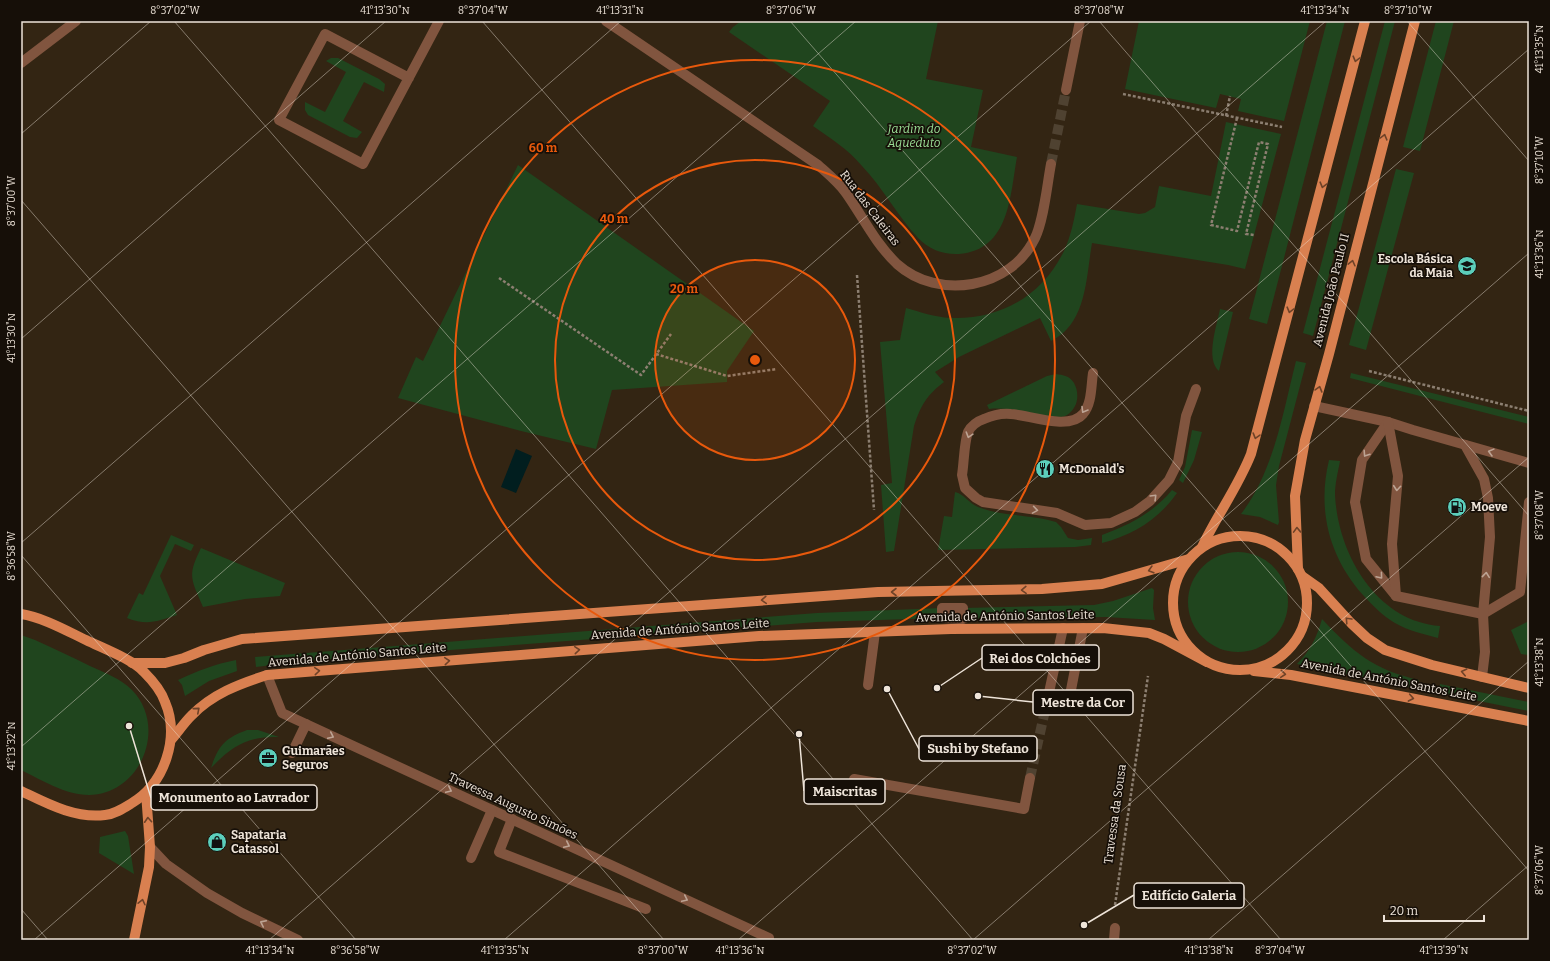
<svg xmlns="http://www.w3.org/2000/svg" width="1550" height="961" font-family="Bitter,serif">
	<rect width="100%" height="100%" fill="#332513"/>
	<g fill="#20451e">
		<path d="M 741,21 L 938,21 L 926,79 L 983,90 L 971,147 L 1017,157 C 1010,195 1010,250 959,254 C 944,255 928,249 918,238 C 897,215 883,188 862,166 C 848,149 830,138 813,126 L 830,101 L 729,32 L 733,27 Z"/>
		<path d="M 1139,21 L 1310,21 L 1284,121 L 1238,111 L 1241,99 L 1220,94 L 1216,108 L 1125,89 Z"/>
		<path d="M 1327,21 L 1345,21 L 1267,324 L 1249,319 Z"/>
		<path d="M 1385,21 L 1395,21 L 1313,336 L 1303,333 Z"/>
		<path d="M 1436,21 L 1454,21 L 1420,151 L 1403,147 Z"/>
		<path d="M 331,58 L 338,58 L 379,79 L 385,84 L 384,92 L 364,82 L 343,121 L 362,132 L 357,138 L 350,137 L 308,115 L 305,110 L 305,102 L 325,112 L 346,72 L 326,61 Z"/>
		<path d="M 1226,122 L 1281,134 L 1245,269 L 1228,265 L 1092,243 C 1086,277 1087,324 1051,341 L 1040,318 L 959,357 L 935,372 L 944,382 C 927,395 921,405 914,426 L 894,551 L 886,552 L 881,485 L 892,483 L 880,342 L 900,340 L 906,308 C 920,312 935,317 950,318 C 1000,320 1042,296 1064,251 C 1071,236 1074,220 1077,204 L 1139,214 L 1145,213 L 1155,207 L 1159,186 L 1211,196 Z"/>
		<path d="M 518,165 L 754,331 L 727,371 L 727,382 L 612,390 L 596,449 L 521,431 L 398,398 L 416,357 L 423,361 Z"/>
		<path d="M 1396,169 L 1414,173 L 1366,350 L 1349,345 Z"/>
		<path d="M 1220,309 L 1233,312 L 1219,371 C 1205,359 1217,325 1220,309 Z"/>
		<path d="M 1296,361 L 1306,363 L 1279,466 L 1276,485 L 1279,522 L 1278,525 L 1260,517 L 1241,514 C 1274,471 1283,412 1296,361 Z"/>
		<path d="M 1351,373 L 1529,417 L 1529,424 L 1350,378 Z"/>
		<path d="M 1056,374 C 1063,375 1070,376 1074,383 C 1078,390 1078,398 1076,404 C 1073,411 1067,417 1060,417 C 1054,417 1047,416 1041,415 C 1024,412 1006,407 989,409 L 987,405 L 1047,376 Z"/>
		<path d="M 1192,430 L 1202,432 L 1194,460 L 1183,483 L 1179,480 L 1185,467 Z"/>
		<path d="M 1329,460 L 1340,461 C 1338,472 1335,483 1335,495 C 1338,554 1376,621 1440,626 L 1438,638 C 1423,634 1409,631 1395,623 C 1383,616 1373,606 1363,595 C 1329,557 1317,510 1329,460 Z"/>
		<path d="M 1172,490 L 1177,493 C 1158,520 1133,535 1102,543 L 1102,535 C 1129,525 1153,513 1172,490 Z"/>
		<path d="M 955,492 C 964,494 970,504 978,507 C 1003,517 1031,514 1056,522 L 1061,527 L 1068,538 L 1078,540 L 1092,538 L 1091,545 L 1075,547 L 938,550 L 944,516 L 952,517 Z"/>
		<path d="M 171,535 L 194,545 L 191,551 L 175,544 L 160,576 L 177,615 C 157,621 148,626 127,618 L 139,593 L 143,595 Z"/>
		<path d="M 201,548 L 285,583 L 280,596 L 245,599 L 203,607 C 191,579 187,576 201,548 Z"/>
		<circle cx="1238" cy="602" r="50"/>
		<path d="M 1152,588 L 1154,590 L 1153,608 L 1155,620 L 1106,617 L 963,619 L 963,608 L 1094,605 L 1113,601 Z"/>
		<path d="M 942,608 L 942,618 L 817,622 L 305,661 L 256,667 L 255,657 L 817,613 Z"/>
		<path d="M 1322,619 C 1353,652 1374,670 1419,680 L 1418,689 L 1297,664 C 1310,651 1317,637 1322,619 Z"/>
		<path d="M 1529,621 L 1529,655 L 1521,654 L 1511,630 Z"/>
		<path d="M 21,635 L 35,640 C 53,648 72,657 90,666 C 105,673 120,678 132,690 C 168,727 141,794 89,795 C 65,795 42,780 21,770 Z"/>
		<path d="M 236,660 L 237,671 L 209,681 L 185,696 L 182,685 L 178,680 C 197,671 215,664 236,660 Z"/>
		<path d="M 1440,684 L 1529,702 L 1529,711 L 1439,693 Z"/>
		<path d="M 247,730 L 258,730 L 279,737 C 248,736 232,746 211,768 C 218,746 225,738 247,730 Z"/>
		<path d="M 125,831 L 128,836 L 134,874 L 99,853 L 100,837 Z"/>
	</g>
	<path fill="#011e1f" d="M 516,449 L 532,456 L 516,493 L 501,487 Z"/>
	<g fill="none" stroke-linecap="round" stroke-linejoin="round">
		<g stroke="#4f4231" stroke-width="10" stroke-dasharray="10 5" stroke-linecap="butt">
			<path d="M 1051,164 L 1066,90"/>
			<path d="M 1030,778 L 1048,697"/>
		</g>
		<g stroke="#8c7f71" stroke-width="2.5" stroke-dasharray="3 2" stroke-linecap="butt">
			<path d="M 1123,94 L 1282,127"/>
			<path d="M 1226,116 L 1230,96"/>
			<path d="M 1237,118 L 1211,225 L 1237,231 L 1259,142 L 1268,144 L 1246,234 L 1254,235"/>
			<path d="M 857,275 L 874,510"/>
			<path d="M 499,278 L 641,375 L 671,334"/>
			<path d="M 656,354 L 727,376 L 777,369"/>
			<path d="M 1369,371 L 1529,411"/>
			<path d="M 1115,905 L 1148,676"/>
		</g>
		<g stroke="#81553f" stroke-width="10">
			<path d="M 606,21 L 818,165 C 828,174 838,182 846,193 C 863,217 875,243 897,264 C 938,301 1011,289 1035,238 C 1044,219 1047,185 1051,164"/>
			<path d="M 21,63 L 76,21"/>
			<path d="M 409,78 L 325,34 L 279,120 L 363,164 L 439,21"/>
			<path d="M 1066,90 L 1080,21"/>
			<path d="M 1093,373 C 1091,386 1092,404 1083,414 C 1069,431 1029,415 1011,414 C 1001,413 993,415 984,419 C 978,421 971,426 968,432 C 964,443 964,463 962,475 L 965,488 L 976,498 L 983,502 L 1057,513 L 1085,525 L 1111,523 L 1135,512 L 1150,501 L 1169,480 L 1178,462 L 1186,416 L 1196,389"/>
			<path d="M 1314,406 L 1388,422 L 1413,430 L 1529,463"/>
			<path d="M 1388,422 L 1362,460 L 1355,502 L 1366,559 L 1396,596 L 1483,614 L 1520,592 L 1529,502"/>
			<path d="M 1388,422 L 1398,476 L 1392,544 L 1396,596"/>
			<path d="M 1465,445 L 1484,479 L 1488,498 L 1490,537 L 1483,614 L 1485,652 L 1482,677"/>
			<path d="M 942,608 L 963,608 L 963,619 L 942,618 Z"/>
			<path d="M 267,675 L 282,713 L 769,938 L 769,940"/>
			<path d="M 868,685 L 875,632"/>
			<path d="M 1070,695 L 1083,628"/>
			<path d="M 1048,697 L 1063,628"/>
			<path d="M 292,753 L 306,724"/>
			<path d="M 854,779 L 1024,809 L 1030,778"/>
			<path d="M 512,819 L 499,852 L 646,909"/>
			<path d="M 150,847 L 166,864 L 207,893 L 242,913 L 298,940"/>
			<path d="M 471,858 L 492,810"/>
			<path d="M 1114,940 L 1115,928"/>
		</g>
		<g stroke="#d98050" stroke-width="10">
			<circle cx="1240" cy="603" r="67"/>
			<path d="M 1202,547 C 1217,515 1238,487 1251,454 L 1365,21"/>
			<path d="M 1298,569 L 1295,496 L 1305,440 L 1329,354 L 1415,21"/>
			<path d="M 1302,576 L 1319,588 L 1351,623 L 1367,638 L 1385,650 L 1432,665 L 1529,688"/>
			<path d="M 21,614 C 42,617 67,631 86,640 C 102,648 132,659 144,672 C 153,681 161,690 165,702 C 180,737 165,783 132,803 C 124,808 115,814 105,815 C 75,819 46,803 21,791"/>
			<path d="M 132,663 L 165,663 L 184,658 L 204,650 L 242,639 L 878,592 L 1042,589 L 1102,584 L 1189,559"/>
			<path d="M 1254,671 L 1291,675 L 1529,721"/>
			<path d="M 171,740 C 178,732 184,723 191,716 C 212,694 239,684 267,675 L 759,636 L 951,629 L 1103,628 L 1149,633 L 1164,639 L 1207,662"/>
			<path d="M 134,940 L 149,867 L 150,847 L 146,793"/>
		</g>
	</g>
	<defs><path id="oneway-chevron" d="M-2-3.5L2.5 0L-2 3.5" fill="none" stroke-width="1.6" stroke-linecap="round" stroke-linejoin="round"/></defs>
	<g stroke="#6e4228">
		<use href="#oneway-chevron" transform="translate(1356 59) rotate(105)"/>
		<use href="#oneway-chevron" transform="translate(1384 137) rotate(-75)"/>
		<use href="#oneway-chevron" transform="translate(1323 185) rotate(105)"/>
		<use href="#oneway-chevron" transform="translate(1352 263) rotate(-76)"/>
		<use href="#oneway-chevron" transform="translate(1290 310) rotate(105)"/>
		<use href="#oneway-chevron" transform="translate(1319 389) rotate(-74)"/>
		<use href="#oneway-chevron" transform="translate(1256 436) rotate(106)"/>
		<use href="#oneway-chevron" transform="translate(1297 530) rotate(-92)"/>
		<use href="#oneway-chevron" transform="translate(1151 570) rotate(164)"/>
		<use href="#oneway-chevron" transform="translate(1024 590) rotate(178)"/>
		<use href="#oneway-chevron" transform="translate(894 592) rotate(-180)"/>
		<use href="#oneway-chevron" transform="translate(764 600) rotate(176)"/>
		<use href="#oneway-chevron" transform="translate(1348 620) rotate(-133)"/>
		<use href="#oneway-chevron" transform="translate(577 650) rotate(-5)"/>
		<use href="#oneway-chevron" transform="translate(447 661) rotate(-5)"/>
		<use href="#oneway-chevron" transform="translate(317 671) rotate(-5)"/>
		<use href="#oneway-chevron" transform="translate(1464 672) rotate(-167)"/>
		<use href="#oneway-chevron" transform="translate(1283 674) rotate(5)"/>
		<use href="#oneway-chevron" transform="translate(1411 698) rotate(11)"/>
		<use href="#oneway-chevron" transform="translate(197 710) rotate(-41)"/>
		<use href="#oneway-chevron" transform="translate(148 820) rotate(-94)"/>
		<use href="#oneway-chevron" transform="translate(142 902) rotate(-77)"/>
	</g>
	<g stroke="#bda494">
		<use href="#oneway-chevron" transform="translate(1084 410) rotate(121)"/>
		<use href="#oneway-chevron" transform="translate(969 435) rotate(107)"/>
		<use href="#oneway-chevron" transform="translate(1491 452) rotate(-165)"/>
		<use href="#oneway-chevron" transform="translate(1366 454) rotate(123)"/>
		<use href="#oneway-chevron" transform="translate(1397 488) rotate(95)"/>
		<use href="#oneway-chevron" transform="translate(1154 497) rotate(-45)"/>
		<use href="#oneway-chevron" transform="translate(1035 510) rotate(9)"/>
		<use href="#oneway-chevron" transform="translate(1486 575) rotate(-84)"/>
		<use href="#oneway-chevron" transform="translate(1380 576) rotate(50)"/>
		<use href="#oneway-chevron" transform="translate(331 736) rotate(25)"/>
		<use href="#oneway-chevron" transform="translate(449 790) rotate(25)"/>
		<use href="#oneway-chevron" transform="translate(567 845) rotate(25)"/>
		<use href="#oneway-chevron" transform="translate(685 899) rotate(25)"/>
		<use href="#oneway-chevron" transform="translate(263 923) rotate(-154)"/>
	</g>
	<path fill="none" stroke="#eee4d9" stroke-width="1" stroke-opacity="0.45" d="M 174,21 L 973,940M 482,21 L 1281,940M 790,21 L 1529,871M 1099,21 L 1529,516M 1407,21 L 1529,161M 21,134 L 151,21M 21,200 L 664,940M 21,339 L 386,21M 21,543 L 621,21M 21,555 L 356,940M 21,747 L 856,21M 21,909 L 48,940M 34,940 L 1091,21M 269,940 L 1326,21M 504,940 L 1529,49M 738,940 L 1529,253M 973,940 L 1529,457M 1208,940 L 1529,661M 1443,940 L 1529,865"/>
	<circle cx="755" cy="360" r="100" fill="#e8590c" fill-opacity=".12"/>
	<g fill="none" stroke="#e8590c" stroke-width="2">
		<circle cx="755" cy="360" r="100"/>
		<circle cx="755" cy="360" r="200"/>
		<circle cx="755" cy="360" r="300"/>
	</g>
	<defs>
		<g id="school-disc" transform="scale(1)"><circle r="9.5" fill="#5ccebb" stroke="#160f08"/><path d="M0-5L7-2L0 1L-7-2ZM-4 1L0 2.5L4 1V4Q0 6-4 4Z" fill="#111"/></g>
		<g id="restaurant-disc" transform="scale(1)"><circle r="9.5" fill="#5ccebb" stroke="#160f08"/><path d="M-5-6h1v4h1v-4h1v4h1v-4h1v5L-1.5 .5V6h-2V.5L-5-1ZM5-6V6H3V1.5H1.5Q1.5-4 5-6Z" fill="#111"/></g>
		<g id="fuel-disc" transform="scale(1)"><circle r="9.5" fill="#5ccebb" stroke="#160f08"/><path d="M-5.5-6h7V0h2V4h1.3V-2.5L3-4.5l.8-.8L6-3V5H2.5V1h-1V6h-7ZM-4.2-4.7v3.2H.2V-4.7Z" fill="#111"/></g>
		<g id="office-disc" transform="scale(1)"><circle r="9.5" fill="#5ccebb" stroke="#160f08"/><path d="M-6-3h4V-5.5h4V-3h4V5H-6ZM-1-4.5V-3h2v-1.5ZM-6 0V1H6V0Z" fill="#111"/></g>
		<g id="shop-disc" transform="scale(1)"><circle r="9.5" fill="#5ccebb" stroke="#160f08"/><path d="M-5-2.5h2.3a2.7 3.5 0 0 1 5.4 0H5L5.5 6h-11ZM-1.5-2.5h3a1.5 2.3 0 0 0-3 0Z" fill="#111"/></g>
	</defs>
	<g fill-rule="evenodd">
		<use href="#school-disc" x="1467" y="266"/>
		<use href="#restaurant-disc" x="1045" y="469"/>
		<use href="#fuel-disc" x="1457" y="507"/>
		<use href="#office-disc" x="268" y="758"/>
		<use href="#shop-disc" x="217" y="842"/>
	</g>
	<g text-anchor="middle" stroke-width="3.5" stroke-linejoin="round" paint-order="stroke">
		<g font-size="12" font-style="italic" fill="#99dd95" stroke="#160f08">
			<text x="914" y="133">Jardim do<tspan x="914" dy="14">Aqueduto</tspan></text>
		</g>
		<g font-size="12" fill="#eee4d9" stroke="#160f08">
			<text transform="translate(870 208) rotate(53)" y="4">Rua das Caleiras</text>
			<text transform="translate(1331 290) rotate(-76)" y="4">Avenida João Paulo II</text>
			<text transform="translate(1005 616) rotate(-1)" y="4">Avenida de António Santos Leite</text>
			<text transform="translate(680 629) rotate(-4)" y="4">Avenida de António Santos Leite</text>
			<text transform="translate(357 655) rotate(-5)" y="4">Avenida de António Santos Leite</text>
			<text transform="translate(1389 680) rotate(11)" y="4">Avenida de António Santos Leite</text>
			<text transform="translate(513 806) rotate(25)" y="4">Travessa Augusto Simões</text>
			<text transform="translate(1115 814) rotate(-82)" y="4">Travessa da Sousa</text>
		</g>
		<g font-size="12" font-weight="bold" fill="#eee4d9" stroke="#160f08" text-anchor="start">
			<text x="1453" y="263" text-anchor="end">Escola Básica<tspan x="1453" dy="14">da Maia</tspan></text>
			<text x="1059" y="473">McDonald's</text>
			<text x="1471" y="511">Moeve</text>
			<text x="282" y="755">Guimarães<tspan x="282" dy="14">Seguros</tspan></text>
			<text x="231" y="839">Sapataria<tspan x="231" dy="14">Catassol</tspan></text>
		</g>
	</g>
	<circle cx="755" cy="360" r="6" fill="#e8590c" stroke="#160f08" stroke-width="2"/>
	<g font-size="12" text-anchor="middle" font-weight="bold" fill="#e8590c" stroke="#160f08" stroke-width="3.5" stroke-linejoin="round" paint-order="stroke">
		<text x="543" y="152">60 m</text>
		<text x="614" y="223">40 m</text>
		<text x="684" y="293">20 m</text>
	</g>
	<path fill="none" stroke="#eee4d9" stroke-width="1.5" d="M937 688L982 658M978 696L1033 702M887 689L919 749M799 734L804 791M129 726L151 798M1084 925L1134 895"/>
	<g fill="#eee4d9" stroke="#160f08" stroke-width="1.5">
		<circle cx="937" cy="688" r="4"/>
		<circle cx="978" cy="696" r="4"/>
		<circle cx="887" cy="689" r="4"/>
		<circle cx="799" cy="734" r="4"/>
		<circle cx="129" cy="726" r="4"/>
		<circle cx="1084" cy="925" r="4"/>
	</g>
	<g fill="#160f08" stroke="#eee4d9" stroke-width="1.5">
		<rect x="982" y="645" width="117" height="25" rx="4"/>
		<rect x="1033" y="690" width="100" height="25" rx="4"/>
		<rect x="919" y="736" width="118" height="25" rx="4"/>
		<rect x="804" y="779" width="81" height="25" rx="4"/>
		<rect x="151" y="785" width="166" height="25" rx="4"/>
		<rect x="1134" y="883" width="110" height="25" rx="4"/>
	</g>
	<g font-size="13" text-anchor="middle" font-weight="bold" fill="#eee4d9">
		<text x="1040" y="663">Rei dos Colchões</text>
		<text x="1083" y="707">Mestre da Cor</text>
		<text x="978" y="753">Sushi by Stefano</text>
		<text x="845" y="796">Maiscritas</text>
		<text x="234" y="802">Monumento ao Lavrador</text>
		<text x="1189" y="900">Edifício Galeria</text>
	</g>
	<rect width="1550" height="961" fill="none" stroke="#160f08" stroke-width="44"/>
	<path d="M1384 915v6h100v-6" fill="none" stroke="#eee4d9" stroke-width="2"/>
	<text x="1390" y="915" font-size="12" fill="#eee4d9" stroke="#160f08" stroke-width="3" paint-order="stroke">20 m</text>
	<rect x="22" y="22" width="1506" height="917" fill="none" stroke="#eee4d9" stroke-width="1.5"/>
	<g font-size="10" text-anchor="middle" fill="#eee4d9">
		<text x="175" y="14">8°37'02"W</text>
		<text x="385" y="14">41°13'30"N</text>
		<text x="483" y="14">8°37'04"W</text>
		<text x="620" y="14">41°13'31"N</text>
		<text x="791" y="14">8°37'06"W</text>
		<text x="1099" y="14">8°37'08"W</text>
		<text x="1325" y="14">41°13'34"N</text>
		<text x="1408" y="14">8°37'10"W</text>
		<text transform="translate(1539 49) rotate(-90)" y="4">41°13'35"N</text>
		<text transform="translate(1539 160) rotate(-90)" y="4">8°37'10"W</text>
		<text transform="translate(11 201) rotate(-90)" y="4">8°37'00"W</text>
		<text transform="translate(1539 254) rotate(-90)" y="4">41°13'36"N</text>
		<text transform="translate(11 338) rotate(-90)" y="4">41°13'30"N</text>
		<text transform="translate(1539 515) rotate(-90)" y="4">8°37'08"W</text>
		<text transform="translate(11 556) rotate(-90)" y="4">8°36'58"W</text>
		<text transform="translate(1539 662) rotate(-90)" y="4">41°13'38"N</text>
		<text transform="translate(11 746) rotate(-90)" y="4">41°13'32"N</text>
		<text transform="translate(1539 870) rotate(-90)" y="4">8°37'06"W</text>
		<text x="270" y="954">41°13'34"N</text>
		<text x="355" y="954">8°36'58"W</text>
		<text x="505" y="954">41°13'35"N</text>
		<text x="663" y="954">8°37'00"W</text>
		<text x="740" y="954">41°13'36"N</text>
		<text x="972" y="954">8°37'02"W</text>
		<text x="1209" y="954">41°13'38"N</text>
		<text x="1280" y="954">8°37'04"W</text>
		<text x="1444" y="954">41°13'39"N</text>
	</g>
</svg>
